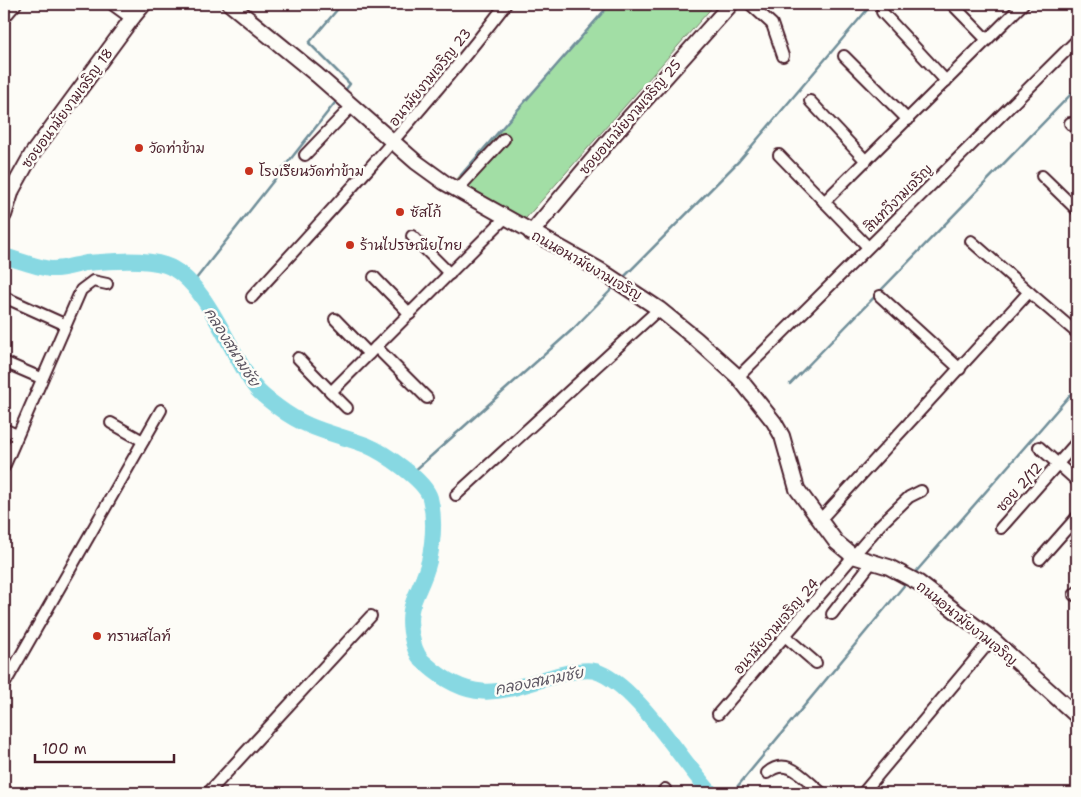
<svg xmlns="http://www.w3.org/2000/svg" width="1081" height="797" font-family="'Shantell Sans','Playpen Sans Thai',sans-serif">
	<rect width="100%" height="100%" fill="#fdfcf7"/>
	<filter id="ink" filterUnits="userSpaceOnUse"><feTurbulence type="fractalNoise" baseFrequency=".02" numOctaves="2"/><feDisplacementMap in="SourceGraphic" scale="10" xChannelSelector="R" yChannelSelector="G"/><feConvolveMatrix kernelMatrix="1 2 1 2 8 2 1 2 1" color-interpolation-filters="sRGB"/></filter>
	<g filter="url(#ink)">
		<path fill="#a2dea5" stroke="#767e68" d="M 610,4 L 715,4 L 519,226 L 450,187 Z"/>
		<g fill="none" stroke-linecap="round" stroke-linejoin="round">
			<g stroke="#6f8e99" stroke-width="2.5">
				<path d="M 342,4 L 309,43 L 350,84 L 343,93"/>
				<path d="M 461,175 L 610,4"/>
				<path d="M 621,280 L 739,161 L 872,4"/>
				<path d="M 192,284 L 338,99"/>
				<path d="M 790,384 L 1077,88"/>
				<path d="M 411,474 L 573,329 L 616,285"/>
				<path d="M 914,574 L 1077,387"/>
				<path d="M 732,793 L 907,582"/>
			</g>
			<path stroke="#87d8e2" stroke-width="16" d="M 4,256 C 18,260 35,267 50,269 C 61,270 75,265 86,263 C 108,261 144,258 165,265 C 205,278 231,355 255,387 C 261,395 271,402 279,408 C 308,430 334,433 366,445 C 383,452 425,480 430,498 C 435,518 433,542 429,561 C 421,595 403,602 413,642 C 415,650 419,659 426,664 C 474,707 503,691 558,675 C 568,672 585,669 595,671 C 635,683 682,762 711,793"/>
			<g stroke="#4a1f2b" stroke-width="14">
				<g id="minor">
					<path d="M 750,4 L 772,24 L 783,56"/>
					<path d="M 952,4 L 987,40"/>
					<path d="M 882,12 L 946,81"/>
					<path d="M 4,18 L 16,4"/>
					<path d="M 844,56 L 908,120"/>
					<path d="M 810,101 L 866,161"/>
					<path d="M 1070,123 L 1077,130"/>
					<path d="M 305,155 L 352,106"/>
					<path d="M 779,155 L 868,247"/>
					<path d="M 1042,176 L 1077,210"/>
					<path d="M 457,190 L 504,139"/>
					<path d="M 824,202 L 1023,4"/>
					<path d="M 412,236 L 450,274"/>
					<path d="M 374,277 L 410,314"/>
					<path d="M 1029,292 L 1077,333"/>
					<path d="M 880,296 L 960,369"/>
					<path d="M 4,297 L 64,324"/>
					<path d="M 252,297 C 340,201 427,107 506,4"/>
					<path d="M 335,319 L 369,354"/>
					<path d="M 376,347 L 427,398"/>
					<path d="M 298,358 L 331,392 L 505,218"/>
					<path d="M 4,362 L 41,378"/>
					<path d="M 738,377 L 1077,40"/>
					<path d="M 331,392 L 347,408"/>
					<path d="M 111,423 L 143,441"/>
					<path d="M 4,429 L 17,435"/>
					<path d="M 1039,447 L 1077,481"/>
					<path d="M 4,467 L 81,290 L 93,281 L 107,284"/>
					<path d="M 456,495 L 659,309"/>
					<path d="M 819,521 L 1029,292 L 971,241"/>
					<path d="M 1001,528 L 1077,442"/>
					<path d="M 1040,559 L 1077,517"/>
					<path d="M 1074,595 L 1077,592"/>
					<path d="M 832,614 L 872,562"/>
					<path d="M 786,637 L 816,663"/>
					<path d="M 4,685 L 161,410"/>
					<path d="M 718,714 L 880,525 L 909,497 L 921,491"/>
					<path d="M 767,773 C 788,755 804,779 822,793"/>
					<path d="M 208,793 L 371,616"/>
					<path d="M 662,793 L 665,789"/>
					<path d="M 863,793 L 992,639"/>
				</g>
			</g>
			<g stroke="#4a1f2b" stroke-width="18">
				<g id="tertiary">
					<path d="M 115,4 L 133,17 L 144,4"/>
					<path d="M 230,4 L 317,75 L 416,162 L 445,183 L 600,270 L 659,309 L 696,339 L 738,377 L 774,422 L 782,436 L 797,489 L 836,542 L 853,556 L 889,567 L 919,583 L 992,639 L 1077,716"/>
					<path d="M 4,215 L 12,190 L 32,154 L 133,17"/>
					<path d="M 531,233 L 610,139 L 731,4"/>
				</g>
			</g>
			<use href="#minor" stroke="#fdfcf7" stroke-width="10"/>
			<use href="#tertiary" stroke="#fdfcf7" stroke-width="14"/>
		</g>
	</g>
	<g fill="#c8321e" stroke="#fdfcf7" stroke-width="2">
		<circle cx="139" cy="148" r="5"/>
		<circle cx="249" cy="171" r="5"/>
		<circle cx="400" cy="212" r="5"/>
		<circle cx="350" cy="245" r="5"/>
		<circle cx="97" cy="636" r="5"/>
	</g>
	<g text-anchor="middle" stroke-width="5" stroke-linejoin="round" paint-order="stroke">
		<g font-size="14" fill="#4a1f2b" stroke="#fdfcf7">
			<text transform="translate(430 77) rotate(-51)" y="5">อนามัยงามเจริญ 23</text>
			<text transform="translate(67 108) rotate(-54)" y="5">ซอยอนามัยงามเจริญ 18</text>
			<text transform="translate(630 117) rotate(-49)" y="5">ซอยอนามัยงามเจริญ 25</text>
			<text transform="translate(898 198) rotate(-45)" y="5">สินทวีงามเจริญ</text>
			<text transform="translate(587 265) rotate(30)" y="5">ถนนอนามัยงามเจริญ</text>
			<text transform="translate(1019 487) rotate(-48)" y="5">ซอย 2/12</text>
			<text transform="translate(967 623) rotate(39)" y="5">ถนนอนามัยงามเจริญ</text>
			<text transform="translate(776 626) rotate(-49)" y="5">อนามัยงามเจริญ 24</text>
		</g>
		<g font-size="14" fill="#4a1f2b" stroke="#fdfcf7" text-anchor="start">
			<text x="149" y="153">วัดท่าข้าม</text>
			<text x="259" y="176">โรงเรียนวัดท่าข้าม</text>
			<text x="410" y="217">ซัสโก้</text>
			<text x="360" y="250">ร้านไปรษณียไทย</text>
			<text x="107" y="641">ทรานสไลท์</text>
		</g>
		<g font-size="15" font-style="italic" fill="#5c5662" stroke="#fdfcf7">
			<text transform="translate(232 347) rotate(58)" y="5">คลองสนามชัย</text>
			<text transform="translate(539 681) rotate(-11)" y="5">คลองสนามชัย</text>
		</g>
	</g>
	<rect width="1081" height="797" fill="none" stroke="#fdfcf7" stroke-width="20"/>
	<rect x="10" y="10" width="1061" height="777" fill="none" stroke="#4a1f2b" stroke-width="2" filter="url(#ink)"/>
	<path d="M35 754v8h139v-8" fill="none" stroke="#4a1f2b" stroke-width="2.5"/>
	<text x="42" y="754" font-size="15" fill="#4a1f2b" stroke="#fdfcf7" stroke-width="4" paint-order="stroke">100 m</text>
</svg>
